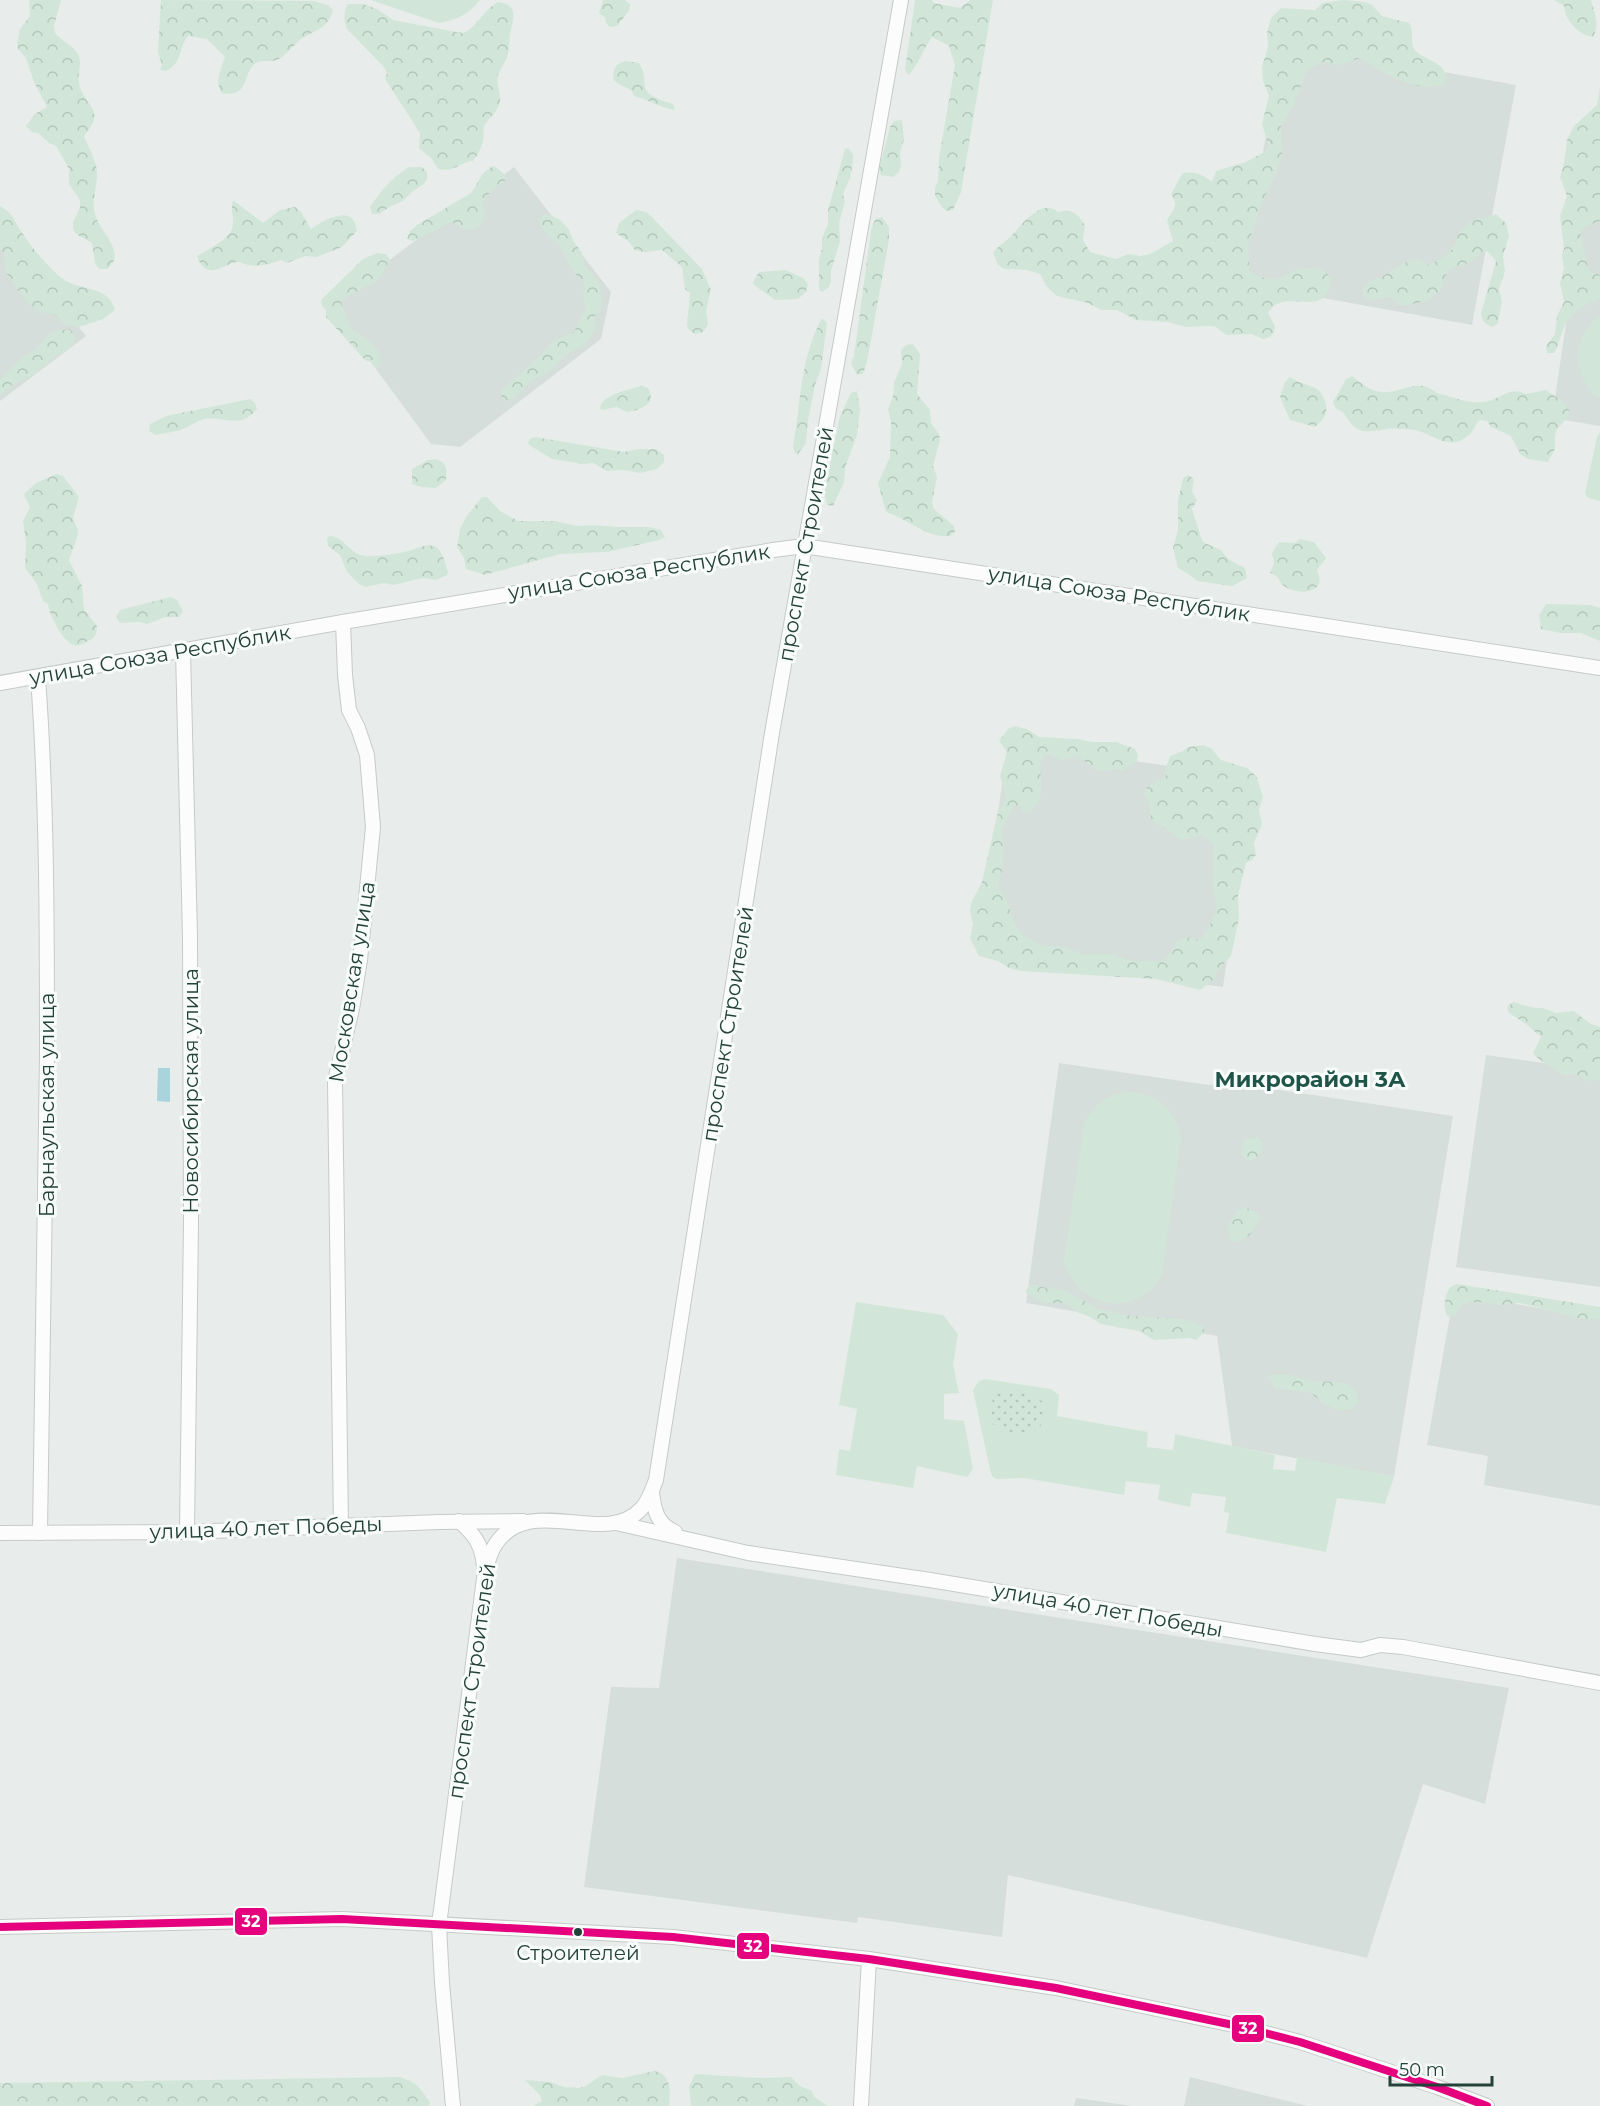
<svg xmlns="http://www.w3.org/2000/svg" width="1600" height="2106" font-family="Montserrat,sans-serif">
	<defs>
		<pattern id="forest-crowns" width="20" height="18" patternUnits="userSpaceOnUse" patternTransform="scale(1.5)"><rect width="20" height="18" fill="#d1e6d8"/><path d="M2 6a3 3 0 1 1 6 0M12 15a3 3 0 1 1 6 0" fill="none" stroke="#b3c6ba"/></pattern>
		<pattern id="park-dots" width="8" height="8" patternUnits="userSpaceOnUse" patternTransform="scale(1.5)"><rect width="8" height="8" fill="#d1e6d8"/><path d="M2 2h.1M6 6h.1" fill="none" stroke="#b3c6ba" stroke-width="1.8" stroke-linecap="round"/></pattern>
	</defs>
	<rect width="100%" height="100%" fill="#e8edeb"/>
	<g fill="#d6dedb">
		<path d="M 1283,43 L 1516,85 L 1472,325 L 1239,283 Z"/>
		<path d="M 1600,94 L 1600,426 L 1552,418 Z"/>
		<path d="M 514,167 L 611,292 L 601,339 L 460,447 L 431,444 L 329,305 Z"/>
		<path d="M 0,223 L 86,336 L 0,401 Z"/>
		<path d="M 1008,743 L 1253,778 L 1223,987 L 978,952 Z"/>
		<path d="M 1486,1055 L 1600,1071 L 1600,1287 L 1456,1267 Z"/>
		<path d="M 1059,1063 L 1209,1085 L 1226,1082 L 1453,1116 L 1394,1477 L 1232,1446 L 1217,1336 L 1026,1303 Z"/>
		<path d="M 1454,1293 L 1600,1319 L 1600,1506 L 1484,1485 L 1488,1456 L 1427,1445 Z"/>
		<path d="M 677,1558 L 1509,1688 L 1485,1804 L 1423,1784 L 1367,1958 L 1008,1875 L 1002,1937 L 858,1917 L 857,1923 L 584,1887 L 611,1687 L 659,1688 Z"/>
		<path d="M 1190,2077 L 1308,2106 L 1184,2106 Z"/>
		<path d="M 1076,2098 L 1133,2106 L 1074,2106 Z"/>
	</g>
	<g fill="#d1e6d8">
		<path d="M 371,0 L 480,0 C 469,14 457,20 439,23 Z"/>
		<path d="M 1600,315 L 1600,399 C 1571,377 1571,337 1600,315 Z"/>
		<path d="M 1600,432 L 1600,501 L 1588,498 L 1585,493 L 1597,437 Z"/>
		<path d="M 1128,1092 C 1156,1093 1175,1109 1181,1137 L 1162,1275 C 1135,1319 1080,1310 1064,1262 L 1084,1124 C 1093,1105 1107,1095 1128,1092 Z"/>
		<path d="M 856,1302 L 943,1315 L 958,1334 L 953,1365 L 959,1393 L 944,1394 L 944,1419 L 964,1421 L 973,1469 L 967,1477 L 917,1466 L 913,1488 L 836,1475 L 839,1449 L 850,1451 L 857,1409 L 839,1405 Z"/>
		<path d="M 985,1379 L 1051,1389 L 1059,1395 L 1057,1416 L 1148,1432 L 1147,1447 L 1173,1450 L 1175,1434 L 1275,1455 L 1273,1469 L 1295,1471 L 1297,1457 L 1394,1477 L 1385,1504 L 1337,1498 L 1326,1552 L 1226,1533 L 1229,1513 L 1224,1512 L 1226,1497 L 1192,1493 L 1190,1507 L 1158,1500 L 1160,1485 L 1126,1481 L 1124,1495 L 1024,1478 L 996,1479 L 992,1476 L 990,1470 L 973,1390 L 979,1381 Z"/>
	</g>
	<g fill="url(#forest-crowns)">
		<path d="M 29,0 L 61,0 L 54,26 L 55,33 C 61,40 70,44 76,51 C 84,60 77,72 79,83 C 84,107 108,109 84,136 C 88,147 96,160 97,171 C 98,188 90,201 96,217 C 102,234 127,254 107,269 L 99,269 L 95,263 L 92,243 L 76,234 L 73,229 L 73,222 L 80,208 L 80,200 L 69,184 L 69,169 L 56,146 L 49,143 L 38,133 L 32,132 L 26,126 L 35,114 L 47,107 L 34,82 L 26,58 L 18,49 L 17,43 L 20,29 L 30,16 Z"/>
		<path d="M 161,0 L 314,1 L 328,5 L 333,10 C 328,30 313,30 300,40 C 293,46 287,54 279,59 C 272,63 263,59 256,63 C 242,72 250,99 222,93 C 214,82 221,69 225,57 L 207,39 L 188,36 C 178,48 183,63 166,71 L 160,70 L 162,65 L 158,52 Z"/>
		<path d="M 603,0 L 625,0 L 630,4 L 629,11 L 617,26 L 610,27 L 606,23 L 605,17 L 599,14 Z"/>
		<path d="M 915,0 L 932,0 L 934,3 L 960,8 L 970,0 L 993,0 L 961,192 L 953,210 L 946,211 L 942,207 L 935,196 L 935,188 L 938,181 L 939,158 L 955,65 L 949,46 L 932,37 C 923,49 919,64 909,75 L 905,70 Z"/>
		<path d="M 1343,0 L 1365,2 L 1372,5 L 1382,16 L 1409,23 C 1415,32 1409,43 1415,50 C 1425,61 1443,60 1447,78 L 1444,84 C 1415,94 1383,72 1360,58 L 1339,65 L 1324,62 L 1311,67 L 1306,73 L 1294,104 L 1281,126 L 1282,154 L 1275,175 L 1259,210 L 1248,246 L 1250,272 C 1256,276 1270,281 1278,279 C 1284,277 1289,272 1296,270 C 1309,266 1323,267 1331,278 C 1327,324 1285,284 1268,313 L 1275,326 L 1274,332 L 1270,337 L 1263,339 L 1251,334 L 1226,335 L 1216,327 L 1210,326 L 1186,327 L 1168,322 L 1136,320 L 1117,310 L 1101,310 L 1088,303 L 1057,296 L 1046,286 L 1040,274 L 1027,270 L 1004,269 L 998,265 L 993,253 C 998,246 1005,242 1011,236 C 1022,225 1041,197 1058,212 C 1071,208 1079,214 1085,226 L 1083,240 L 1090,252 L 1116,259 L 1128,254 L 1141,256 L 1150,254 L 1173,241 L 1167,221 C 1172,210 1180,206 1171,194 L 1182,174 C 1192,170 1204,175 1212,182 L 1216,171 L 1246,162 L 1266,151 L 1268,144 L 1262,124 L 1269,95 L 1263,81 L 1262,67 L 1268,47 L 1267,33 L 1271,18 L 1281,8 L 1315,10 L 1322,3 Z"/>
		<path d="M 1554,0 L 1591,0 C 1595,14 1600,25 1593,37 C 1578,35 1565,20 1564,6 Z"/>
		<path d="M 498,2 C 520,5 513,19 510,34 C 509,40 510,47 508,53 C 507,61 501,67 498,75 C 495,85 504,96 498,107 C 495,114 488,119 484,126 C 484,140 482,150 473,161 C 459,162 455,173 438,169 L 431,158 L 419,148 L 420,133 L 385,79 L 387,73 L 384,67 L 347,29 C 344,20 343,12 348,4 L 363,4 L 377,9 L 393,20 L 462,33 C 475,30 484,9 498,2 Z"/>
		<path d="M 626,61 L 639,63 C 646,76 643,74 645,86 C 646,97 665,101 673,104 L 675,110 C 660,108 648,99 634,96 L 631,90 L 618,84 L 613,79 C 614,67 615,64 626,61 Z"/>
		<path d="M 1600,87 L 1600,221 L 1586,226 L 1580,232 L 1589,271 L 1600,275 L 1600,299 C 1590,301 1573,312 1567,321 C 1561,331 1560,343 1554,353 L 1547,353 L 1546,346 L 1555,334 L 1557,316 L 1564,302 L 1560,283 L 1564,268 L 1562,255 L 1564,249 L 1560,216 L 1567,196 L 1560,177 L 1564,163 L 1567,140 L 1574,126 L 1597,105 Z"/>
		<path d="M 902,120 L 904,140 L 900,152 L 901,166 L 899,172 L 893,177 L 881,175 L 879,169 L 890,127 L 894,121 Z"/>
		<path d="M 848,148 L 853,154 L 853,162 L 850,178 L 843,194 L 845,202 L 839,223 L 840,241 L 831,271 L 831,281 L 829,287 L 822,292 L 819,290 L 819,259 L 822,249 L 822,238 L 828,224 L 828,210 L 845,149 Z"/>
		<path d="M 494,166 L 504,174 L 506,180 C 497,186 487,194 482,203 L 485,215 L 480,226 C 471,230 463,231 456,223 L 450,223 L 413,241 L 407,239 L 410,231 L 417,225 L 471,193 C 479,183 480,171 494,166 Z"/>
		<path d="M 409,167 L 422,167 L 427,172 L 427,179 L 424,184 L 413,191 L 403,201 L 391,206 L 379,214 L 372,214 L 370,207 C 381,191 392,177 409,167 Z"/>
		<path d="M 233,200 L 263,223 L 280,210 L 295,207 L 301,212 L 311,229 C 323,220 354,202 357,231 L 342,247 L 317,257 L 305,256 L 287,263 L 281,260 C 270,264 260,267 248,265 C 244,264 241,262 238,262 C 227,262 206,284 197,256 C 208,249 232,239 233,224 C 234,214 230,212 233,200 Z"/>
		<path d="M 0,206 C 16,216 13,220 23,234 C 32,248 46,264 59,276 C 76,292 109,284 115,310 L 103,319 L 79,327 L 64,324 L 54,314 L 40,312 L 33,308 L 20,293 L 7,274 L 5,267 L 4,253 L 0,248 Z"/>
		<path d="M 636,210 L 647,212 L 702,269 L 711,290 L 706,310 L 708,325 L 703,332 L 695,334 L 689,330 L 687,326 L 690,293 L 685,289 L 682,267 L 662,250 L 644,252 L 635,250 L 628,241 L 616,233 L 619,223 Z"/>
		<path d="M 546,214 L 559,219 L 568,228 L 574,242 L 582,253 L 585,266 L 598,281 L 601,293 L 602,306 L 594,317 L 597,323 L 592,336 L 583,345 L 566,355 L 546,374 L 533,379 L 514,398 L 507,400 L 501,397 L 502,390 L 540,356 L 553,341 L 574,332 L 586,307 L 583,295 L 585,288 L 584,281 L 574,273 L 560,246 L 544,231 L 540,225 L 540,218 Z"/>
		<path d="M 1496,214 L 1506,223 L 1509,236 L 1503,256 L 1505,271 L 1499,289 L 1502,301 L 1498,323 L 1493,327 C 1485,325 1482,321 1481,313 L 1496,261 L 1487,251 C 1480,252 1478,257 1472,261 C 1466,265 1456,265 1450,270 C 1445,274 1444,281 1442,287 C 1436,299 1413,306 1400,305 L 1391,297 L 1369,300 L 1364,296 L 1362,290 C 1368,280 1376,280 1385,275 C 1399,267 1413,252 1428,265 C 1437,261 1448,256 1453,248 C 1456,243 1456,238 1459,234 C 1463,227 1471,222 1478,217 L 1484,219 Z"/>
		<path d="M 882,217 L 889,227 L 889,240 L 867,362 L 863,374 L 857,375 L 851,363 L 854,356 L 871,231 L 875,219 Z"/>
		<path d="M 377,253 L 386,254 L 390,259 L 381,276 L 376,281 L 341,300 L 342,306 L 352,331 L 366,338 L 380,353 L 381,366 L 375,368 L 371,362 L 365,360 L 326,317 L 326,310 L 322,306 L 321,300 L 363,259 Z"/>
		<path d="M 786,270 L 803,278 L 808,284 L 806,292 L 798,299 L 775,300 L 754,285 L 753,282 L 759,272 Z"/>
		<path d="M 822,318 L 827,323 L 821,369 L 815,385 L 808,420 L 806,443 L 798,454 L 795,453 L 793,447 C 801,402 800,358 822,318 Z"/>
		<path d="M 70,329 L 74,334 L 75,340 L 68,350 L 56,356 L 32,376 L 12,385 L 0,396 L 0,380 L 23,357 L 35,350 L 49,335 L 56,331 Z"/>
		<path d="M 913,344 L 920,354 L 917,394 L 930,410 L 931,423 L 939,434 L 940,440 L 933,466 L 937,477 L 932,502 L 934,509 L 954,526 L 955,532 L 950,536 C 926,538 908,519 886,512 L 878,483 L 890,457 L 891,422 L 888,409 L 893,396 L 894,383 L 902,364 L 901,350 L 906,345 Z"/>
		<path d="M 1352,376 C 1361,383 1368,390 1381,392 C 1401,394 1418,376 1437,393 C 1450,396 1468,404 1483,402 C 1499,401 1510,385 1526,394 L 1546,390 L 1562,401 L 1570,411 L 1568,417 L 1557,429 L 1555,435 L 1555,449 L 1548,462 L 1528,459 L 1521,455 L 1511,436 L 1491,427 L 1487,421 L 1480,420 L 1476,424 C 1474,431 1471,433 1465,438 C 1449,450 1434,435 1418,431 C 1412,429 1404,429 1399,429 C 1389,427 1372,433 1363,431 C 1347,427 1349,412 1336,409 L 1333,402 L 1346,379 Z"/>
		<path d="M 1290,377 C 1300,384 1308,384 1317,389 C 1324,394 1329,408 1325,416 C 1323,420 1318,424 1315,427 L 1290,420 L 1280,397 L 1285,382 Z"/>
		<path d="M 641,386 L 648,388 C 658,404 640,410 627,412 L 617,407 L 601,410 L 600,407 C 604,394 628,390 641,386 Z"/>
		<path d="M 857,391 L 860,410 L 857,435 L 845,468 L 844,482 L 833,506 L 827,505 L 824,492 L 840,416 L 851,393 Z"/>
		<path d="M 250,399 L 255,403 L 257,409 C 239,430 225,416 204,419 C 197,421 190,426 183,429 C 174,432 164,433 155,435 L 149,431 L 150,424 L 166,416 Z"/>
		<path d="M 535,437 L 624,452 L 639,449 L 656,449 L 664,455 L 664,462 L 657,469 L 640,473 L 623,470 L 607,471 L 593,463 L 583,464 L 552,459 L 529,445 L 528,442 L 531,438 Z"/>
		<path d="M 435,459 C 447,462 447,468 446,480 L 436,488 L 421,487 L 412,484 L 412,469 L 428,460 Z"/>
		<path d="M 57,474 L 63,476 L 79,497 L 73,518 L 78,530 L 77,538 L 69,560 L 82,586 L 84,609 L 97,626 C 97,634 95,638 88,641 C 84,643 79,647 74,645 C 63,642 49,615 48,604 L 43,601 L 37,584 L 25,568 L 26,542 L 23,521 L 30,507 L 24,494 L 36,483 Z"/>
		<path d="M 1188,475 L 1194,479 L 1192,491 L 1197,500 L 1192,509 L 1202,540 L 1205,543 L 1221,550 L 1228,559 L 1245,568 L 1247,578 L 1232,586 L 1197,581 L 1190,575 L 1178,568 L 1173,548 L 1178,530 L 1178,500 L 1183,478 Z"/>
		<path d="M 482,497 L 487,497 L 500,511 L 518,521 L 555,521 L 577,526 L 593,525 L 619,527 L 649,527 L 661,530 L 665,537 L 659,540 L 607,552 L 560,554 L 485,575 L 466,569 L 464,558 L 457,547 L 460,529 L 466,517 Z"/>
		<path d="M 329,536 C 345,536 347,553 365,556 C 377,557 396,554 408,551 C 418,548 424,544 435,546 C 443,551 445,563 448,572 L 447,575 L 436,580 L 423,578 L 393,585 L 384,583 L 366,587 L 359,584 L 347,572 L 340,555 L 328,546 L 327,539 Z"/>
		<path d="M 1300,539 L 1314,542 L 1326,558 L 1317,570 C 1329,594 1298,596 1284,586 C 1281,584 1280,581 1278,578 C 1276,575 1273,574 1270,573 L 1274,563 L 1272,553 L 1279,542 L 1295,543 Z"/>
		<path d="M 171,597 L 177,600 L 183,611 L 179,617 L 166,617 L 147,624 L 140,622 L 120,623 L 116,618 L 120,610 Z"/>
		<path d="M 1546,604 L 1591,605 L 1600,608 L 1600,641 L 1581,633 L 1561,633 L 1541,629 L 1539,615 Z"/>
		<path d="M 1014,726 L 1027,729 L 1039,737 L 1078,739 L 1092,742 L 1116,742 L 1135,749 L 1138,755 L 1137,761 L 1122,771 L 1116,769 L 1103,771 L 1095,769 L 1078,756 L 1061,760 L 1050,754 L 1044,755 C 1036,768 1045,786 1039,800 C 1038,804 1032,808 1029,812 L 1023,811 L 1020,806 L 1014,805 L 1001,830 C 1005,854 1005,863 998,886 L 1008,904 L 1015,926 L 1024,936 L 1042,946 L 1063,947 L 1083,954 L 1113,954 L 1132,961 L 1161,961 L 1167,957 L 1179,940 L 1186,937 L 1200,940 L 1208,929 L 1217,910 L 1213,887 L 1214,844 L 1202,835 L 1183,840 L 1177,838 L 1167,829 L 1155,823 L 1151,819 L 1150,805 L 1144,793 L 1147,787 L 1166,776 L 1165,770 L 1170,756 L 1183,751 L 1188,747 L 1203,745 L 1211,748 L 1221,760 L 1247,768 L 1253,773 L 1257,778 L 1263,797 L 1259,810 L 1262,824 L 1254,843 L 1256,855 L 1252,860 L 1246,863 L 1238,896 L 1239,919 L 1231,956 L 1217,971 L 1216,977 L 1200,990 L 1156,979 L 1021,971 L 1009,968 L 998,961 L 979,956 L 970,938 L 973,925 L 970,911 L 971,903 L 982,882 L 997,815 L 1006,797 L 1000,776 L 1007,752 L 999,741 L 1008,729 Z"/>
		<path d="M 1513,1002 L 1534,1008 L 1543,1008 L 1556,1013 L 1574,1011 L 1589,1023 L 1600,1027 L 1600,1079 L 1587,1081 L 1576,1074 L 1564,1075 C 1556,1069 1537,1060 1533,1053 L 1541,1037 L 1526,1024 L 1509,1013 L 1507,1007 Z"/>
		<path d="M 1257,1137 L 1262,1142 C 1263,1153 1259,1158 1248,1161 L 1241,1155 L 1244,1140 Z"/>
		<path d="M 1245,1207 L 1258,1213 L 1260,1219 L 1249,1236 L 1237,1242 L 1230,1239 L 1230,1233 L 1227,1227 L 1237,1211 Z"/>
		<path d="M 1035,1284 L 1041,1287 L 1067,1291 L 1098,1309 L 1131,1316 L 1184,1319 L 1202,1326 L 1205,1332 L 1196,1340 L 1189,1338 L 1154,1340 L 1139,1331 L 1101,1324 L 1090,1317 L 1077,1312 L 1066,1303 L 1044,1303 L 1025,1292 L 1029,1286 Z"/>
		<path d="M 1457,1284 L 1600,1307 L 1600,1319 L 1582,1319 L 1520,1303 L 1499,1305 L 1487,1302 L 1469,1302 L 1462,1305 L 1455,1315 L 1448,1317 C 1442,1308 1445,1296 1450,1287 Z"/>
		<path d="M 1272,1375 C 1278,1375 1285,1374 1291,1375 C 1297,1376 1303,1380 1310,1381 C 1328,1383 1361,1376 1357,1404 L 1352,1409 L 1337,1410 L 1320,1401 L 1310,1392 L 1273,1388 L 1273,1382 L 1266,1377 Z"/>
		<path d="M 654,2071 C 671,2072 671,2093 669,2106 L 533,2106 L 542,2101 L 540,2095 L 525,2080 L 551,2082 L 564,2087 L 578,2088 L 584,2087 L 602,2075 L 622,2078 Z"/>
		<path d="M 695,2074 L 761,2078 L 791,2077 L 800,2086 L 812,2091 L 814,2097 L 828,2106 L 691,2106 L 689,2087 Z"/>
		<path d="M 399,2077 C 417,2082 419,2087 430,2102 L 429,2106 L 0,2106 L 0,2083 Z"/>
	</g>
	<path fill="url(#park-dots)" d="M 1017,1390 L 1044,1402 L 1040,1429 L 1015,1434 L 990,1423 L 993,1395 Z"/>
	<path fill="#a9d4db" d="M 158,1068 L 170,1068 L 170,1102 L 157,1101 Z"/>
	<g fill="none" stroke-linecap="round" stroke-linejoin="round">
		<g stroke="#c5cac8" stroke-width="16">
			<g id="minor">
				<path d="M 183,651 L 190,936 L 191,1223 L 187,1532"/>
				<path d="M 38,677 C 47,802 47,927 47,1053 C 46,1213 43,1373 40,1533"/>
				<path d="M 0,683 L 343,622 L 773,550 L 804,546 L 1600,668"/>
				<path d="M 652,1492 C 654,1510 657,1524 675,1532"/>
				<path d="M 459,1521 C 475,1535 482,1545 484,1566"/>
				<path d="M 616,1523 L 748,1553 L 930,1580 L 1315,1644 L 1361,1650 L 1380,1645 L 1403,1647 L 1600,1683"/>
				<path d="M 341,1526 L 335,1081 L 352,1009 L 360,960 L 373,827 L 367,755 L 358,728 L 349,710 L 345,675 L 343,622"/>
				<path d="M 0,1533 L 187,1532 L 439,1522 L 523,1521"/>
				<path d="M 0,1927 L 342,1919 L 673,1937 L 869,1959 L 1056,1988 L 1238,2026 L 1300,2042 L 1437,2087 L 1487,2106"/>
				<path d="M 453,2106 L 442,1983 L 439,1925 L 485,1571 C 488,1562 490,1553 495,1545 C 530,1491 604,1549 641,1509 C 649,1501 652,1490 656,1480 L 772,733 L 901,0"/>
				<path d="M 861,2106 L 869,1959"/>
			</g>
		</g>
		<use href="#minor" stroke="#fcfcfc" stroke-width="14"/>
		<g stroke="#f7fbf9" stroke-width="12">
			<path id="bus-1" d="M 0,1927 L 342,1919 L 673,1937 L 869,1959 L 1056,1988 L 1238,2026 L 1300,2042 L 1437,2087 L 1487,2106"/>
		</g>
		<use href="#bus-1" stroke="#e5007d" stroke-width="8"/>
	</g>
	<circle fill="#24423a" stroke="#f7fbf9" stroke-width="2" cx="578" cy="1932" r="5"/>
	<g text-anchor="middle" stroke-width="6" stroke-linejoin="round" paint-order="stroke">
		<g font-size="20" fill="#24423a" stroke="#f7fbf9">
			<text x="578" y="1960">Строителей</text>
		</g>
		<g font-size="21" fill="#24423a" stroke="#f7fbf9">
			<text transform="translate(806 544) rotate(-80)" y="7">проспект Строителей</text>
			<text transform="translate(639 572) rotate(-9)" y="7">улица Союза Республик</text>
			<text transform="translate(1119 594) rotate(9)" y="7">улица Союза Республик</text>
			<text transform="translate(160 655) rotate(-10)" y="7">улица Союза Республик</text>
			<text transform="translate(352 982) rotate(-81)" y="7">Московская улица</text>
			<text transform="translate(728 1024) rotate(-81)" y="7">проспект Строителей</text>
			<text transform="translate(191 1091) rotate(-90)" y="7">Новосибирская улица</text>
			<text transform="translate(47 1105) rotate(-90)" y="7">Барнаульская улица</text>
			<text transform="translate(266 1528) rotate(-2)" y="7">улица 40 лет Победы</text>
			<text transform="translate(1108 1610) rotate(10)" y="7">улица 40 лет Победы</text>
			<text transform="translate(472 1681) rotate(-82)" y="7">проспект Строителей</text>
		</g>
		<g font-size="22" font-weight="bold" fill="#1f5548" stroke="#f7fbf9">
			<text x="1310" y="1087">Микрорайон 3А</text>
		</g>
	</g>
	<g stroke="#f7fbf9" stroke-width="2">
		<rect x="234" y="1907" width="34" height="29" rx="6" fill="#e5007d"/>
		<rect x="736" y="1932" width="34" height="28" rx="6" fill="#e5007d"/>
		<rect x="1231" y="2014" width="34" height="29" rx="6" fill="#e5007d"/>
	</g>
	<g font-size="16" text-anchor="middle" font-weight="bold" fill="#fff">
		<text x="251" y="1927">32</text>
		<text x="753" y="1952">32</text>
		<text x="1248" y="2034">32</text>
	</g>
	<path d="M1390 2076v9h102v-9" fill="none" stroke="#24423a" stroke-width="3"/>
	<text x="1399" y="2076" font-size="18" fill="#24423a" stroke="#f7fbf9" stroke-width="4.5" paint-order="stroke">50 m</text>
</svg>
